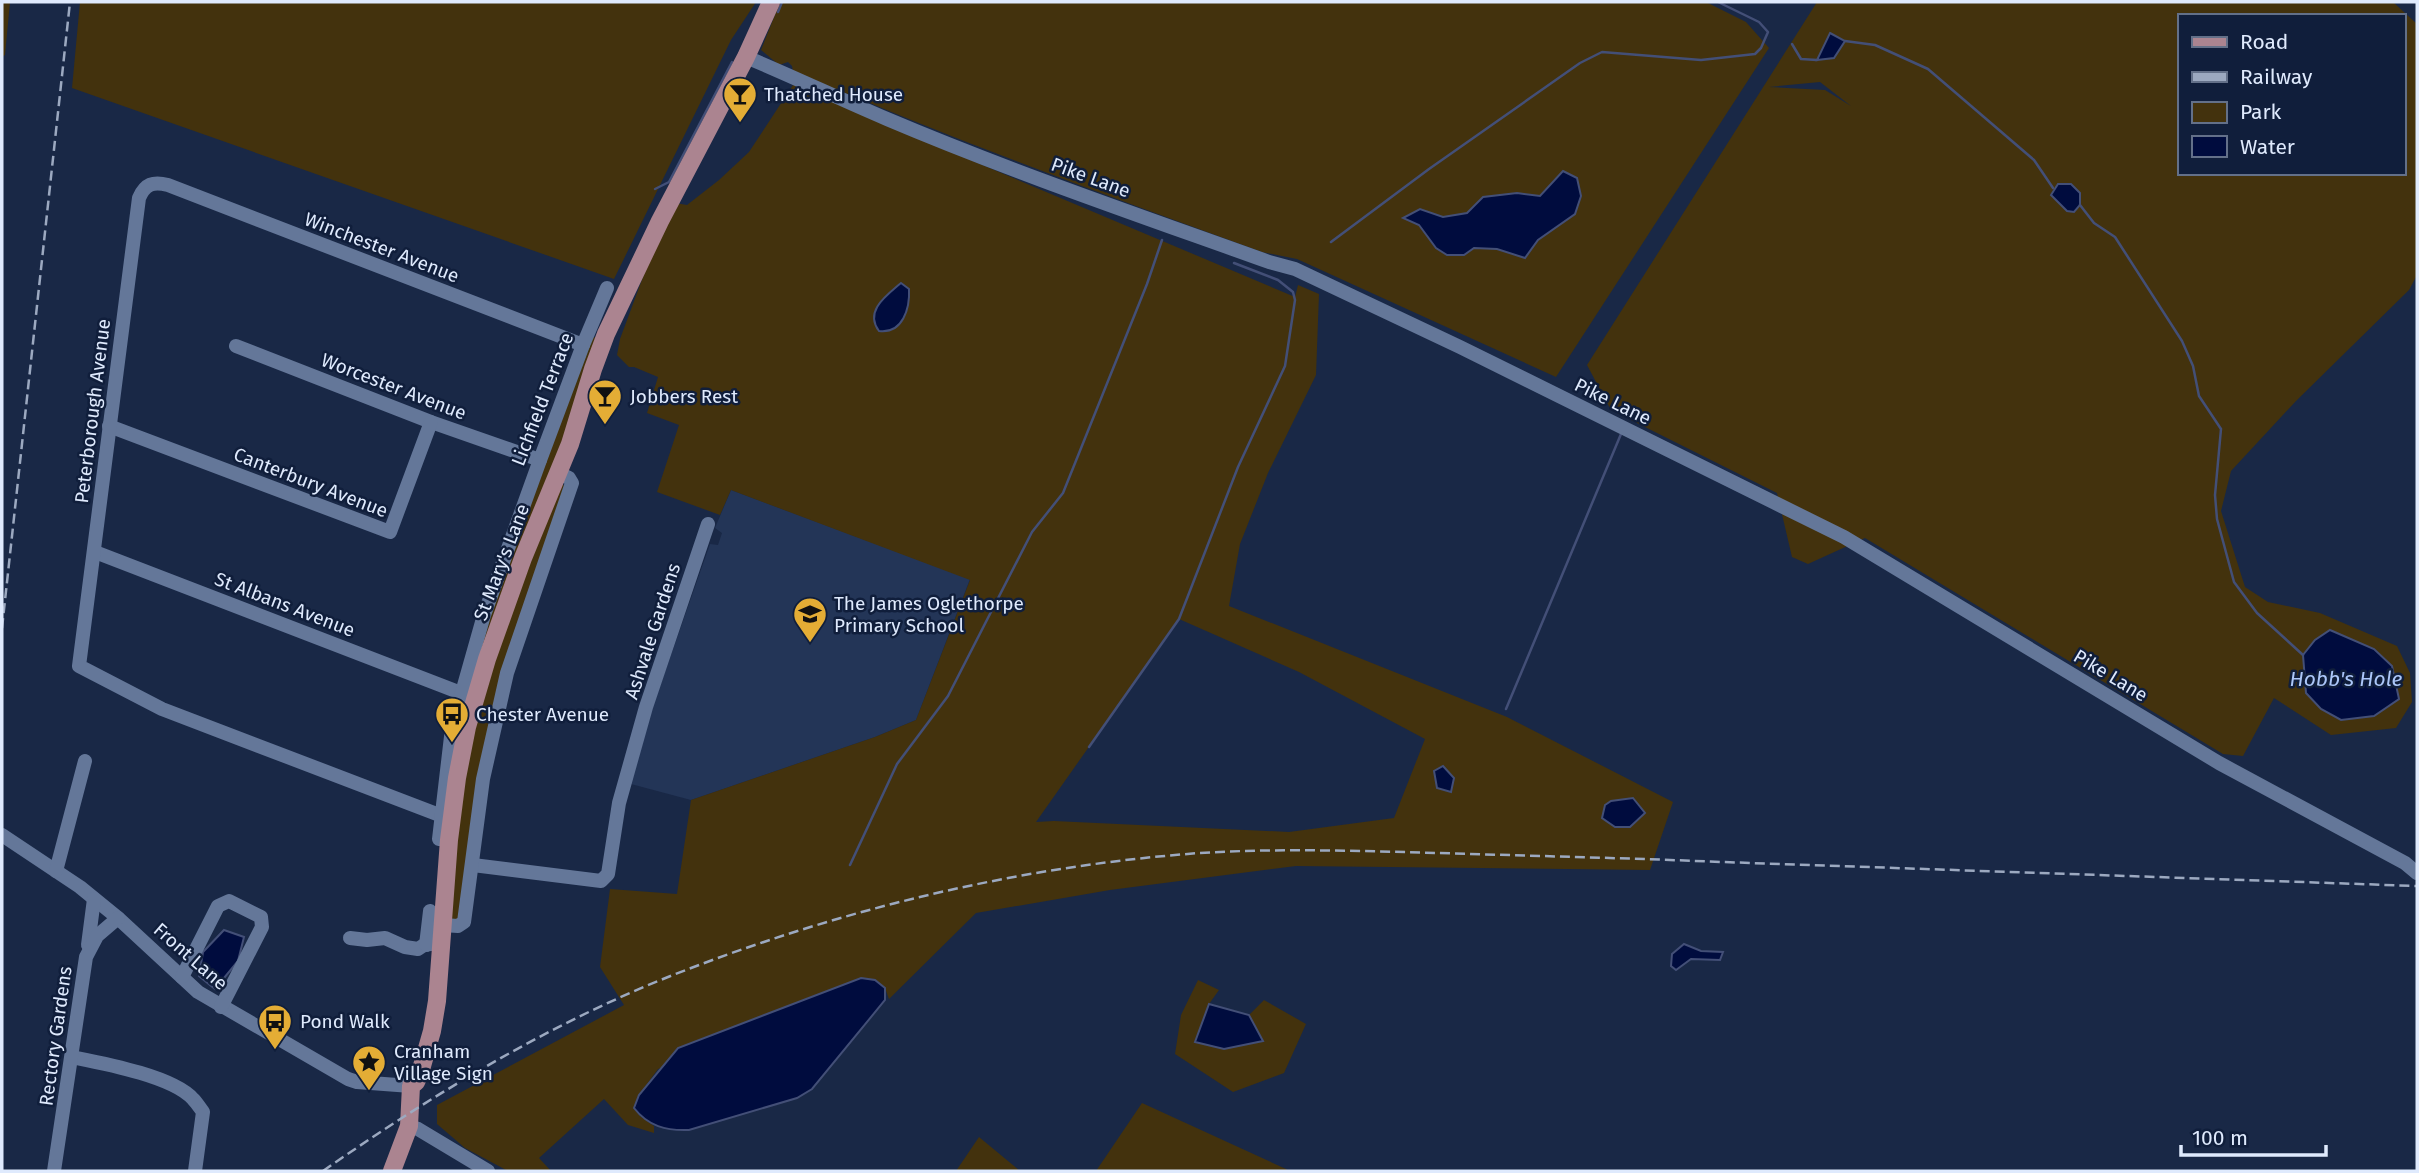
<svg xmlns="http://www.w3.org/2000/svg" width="2419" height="1173" font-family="'Fira Sans',sans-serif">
	<rect width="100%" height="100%" fill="#192846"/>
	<path fill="#233557" d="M 731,490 L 970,579 L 916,720 L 875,737 L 691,800 L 631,784 L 652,709 L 710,544 L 718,545 L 722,533 L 715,528 Z"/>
	<g fill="#43320d" fill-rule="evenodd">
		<path d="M 2,2 L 10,2 L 5,55 L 2,57 Z"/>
		<path d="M 80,2 L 756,2 L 731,40 L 614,279 L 72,88 Z"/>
		<path d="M 780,2 L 1706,2 L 1746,22 L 1769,48 L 1556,377 L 1297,259 L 1262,252 C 1104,195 947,137 793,71 L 792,66 L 788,62 L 779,65 L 761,50 Z"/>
		<path d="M 1817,2 L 2393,2 L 2417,24 L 2417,275 L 2409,290 L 2296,401 L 2231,471 L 2221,511 L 2245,587 L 2268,602 L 2320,613 L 2397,646 L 2410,673 L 2412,702 L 2396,728 L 2331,735 L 2274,698 L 2243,756 L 2223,754 L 1865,538 L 1808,564 L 1792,557 L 1777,493 L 1611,410 L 1587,365 ZM 2179,16 L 2403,16 L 2403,173 L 2179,173 ZM 1820,82 L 1851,106 L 1825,90 L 1769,87 ZM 2330,630 L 2374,649 L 2392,666 Z"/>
		<path d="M 793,85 L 1295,297 L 1298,285 L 1319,294 L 1316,375 L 1268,473 L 1240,544 L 1229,606 L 1507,717 L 1673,802 L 1650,870 L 1296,866 L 1110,890 L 976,913 L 889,999 L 885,988 L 658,1069 L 639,1095 L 634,1108 L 640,1116 L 654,1126 L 654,1133 L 628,1125 L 604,1099 L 539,1158 L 551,1171 L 508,1171 L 465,1148 L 437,1124 L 437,1105 L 624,1005 L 600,967 L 610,889 L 677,894 L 691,800 L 875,737 L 916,720 L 970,580 L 731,490 L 720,515 L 657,492 L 679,425 L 647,413 L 658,377 L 634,367 L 629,367 L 617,355 L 620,339 L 656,242 L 675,203 L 687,205 L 719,180 L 749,152 ZM 1179,619 L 1299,672 L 1425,739 L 1394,818 L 1289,832 L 1054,821 L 1036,822 Z"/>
		<path d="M 595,337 L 597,339 L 556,469 L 460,712 L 479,646 L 591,339 Z"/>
		<path d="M 562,484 L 567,488 L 515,635 L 459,920 L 451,920 L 459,791 L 492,658 Z"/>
		<path d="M 1198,980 L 1219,990 L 1209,1004 L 1196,1042 L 1262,1041 L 1249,1015 L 1264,1000 L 1306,1024 L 1284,1073 L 1233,1092 L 1175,1054 L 1181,1015 Z"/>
		<path d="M 1142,1103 L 1286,1169 L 1289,1171 L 1096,1171 Z"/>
		<path d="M 979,1137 L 1020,1171 L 956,1171 Z"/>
	</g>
	<g fill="#000c3e" stroke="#434f77" stroke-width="2">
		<path d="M 1830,33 L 1845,41 L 1834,58 L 1817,60 Z"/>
		<path d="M 1563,171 L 1577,178 L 1581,196 L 1575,214 L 1538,240 L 1525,258 L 1497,249 L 1474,248 L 1464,255 L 1447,255 L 1436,248 L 1419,225 L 1403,218 L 1420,209 L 1443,217 L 1467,213 L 1483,197 L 1517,193 L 1540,196 Z"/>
		<path d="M 2058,184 L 2071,184 L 2080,193 L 2080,205 L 2074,212 L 2067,211 L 2051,195 Z"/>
		<path d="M 901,283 L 909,289 C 910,308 903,334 879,331 C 864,311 886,296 901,283 Z"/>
		<path d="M 2330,630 L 2374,649 L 2392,666 L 2399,699 L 2374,716 L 2341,720 L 2321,709 L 2306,693 L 2303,655 L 2315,640 Z"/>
		<path d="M 1443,766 L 1454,778 L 1451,792 L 1437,788 L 1434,771 Z"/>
		<path d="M 1633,798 L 1645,813 L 1630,827 L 1615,827 L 1602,818 L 1605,805 L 1611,801 Z"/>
		<path d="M 224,930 L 244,937 L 238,961 L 215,989 L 199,976 L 203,952 Z"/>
		<path d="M 1684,944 L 1701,951 L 1723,952 L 1720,960 L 1691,959 L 1676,970 L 1671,966 L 1672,954 Z"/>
		<path d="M 861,978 L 875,980 L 885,988 L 885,1000 L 812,1089 L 797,1098 L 689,1130 C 666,1131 648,1126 634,1108 L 639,1095 L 678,1048 Z"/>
		<path d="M 1209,1004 L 1249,1015 L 1263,1041 L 1224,1049 L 1195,1042 Z"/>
	</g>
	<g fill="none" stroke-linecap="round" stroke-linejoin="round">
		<g stroke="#434f77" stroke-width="2.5">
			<path d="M 778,12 L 782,2"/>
			<path d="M 1845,41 L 1875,45 L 1928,69 L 2034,160 L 2053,188"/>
			<path d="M 1792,44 L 1801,59 L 1817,60"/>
			<path d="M 655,189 L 669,182 L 732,62"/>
			<path d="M 2080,205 L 2094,223 L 2115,237 L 2182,341 L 2193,366 L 2199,396 L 2221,429 L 2215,495 L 2217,519 L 2234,582 L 2257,613 L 2303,655"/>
			<path d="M 1331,242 L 1429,169 L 1580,63 L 1602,52 L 1701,60 L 1755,54 L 1761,48 L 1768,32 L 1759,22 L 1718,2"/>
			<path d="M 1506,709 L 1621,434"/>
			<path d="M 1089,747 L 1179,619 L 1238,467 L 1285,366 L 1295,300 L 1293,292 L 1278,280 L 1234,263"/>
			<path d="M 850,865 L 897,764 L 948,696 L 1032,532 L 1063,493 L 1147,284 L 1162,240"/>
		</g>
		<g stroke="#647799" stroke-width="14">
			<path d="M 746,57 C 794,77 840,99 887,119 C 1012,172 1141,216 1269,262 L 1295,269 L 1460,347 L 1844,537 L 2219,763 L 2405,863 L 2417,873"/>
			<path d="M 236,346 L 431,422 L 540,460"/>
			<path d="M 109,426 L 390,532 L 431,422"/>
			<path d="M 95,552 L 461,693"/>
			<path d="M 442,816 L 162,709 L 79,666 L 139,198 C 145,184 153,181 168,185 L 583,345"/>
			<path d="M 2,835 L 80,887 L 118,918 L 198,992 L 348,1079 L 357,1082 L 411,1086"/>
			<path d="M 449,840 L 439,839 L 452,728 L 484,615 L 540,460 L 583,345 L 607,288"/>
			<path d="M 473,865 L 601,881 L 608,874 L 619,803 L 646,707 L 708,524"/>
			<path d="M 56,871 L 85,761"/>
			<path d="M 443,925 L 458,926 L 464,922 L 483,779 L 507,673 L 572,483 L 569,478 L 559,473"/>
			<path d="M 350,938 L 367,940 L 385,938 L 405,947 L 418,949 L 424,945 L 442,942"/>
			<path d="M 88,945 L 94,899"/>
			<path d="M 426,945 L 430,911"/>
			<path d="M 182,977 L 218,906 L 229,901 L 261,917 L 262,927 L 221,1007"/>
			<path d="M 72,1057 C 102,1063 173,1076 193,1099 C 197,1103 200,1108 203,1112 L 195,1171"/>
			<path d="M 409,1126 L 418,1129 L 488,1171"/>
			<path d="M 54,1171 L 86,957 L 97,936 L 118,918"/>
		</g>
		<path stroke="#ab8490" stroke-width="18" d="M 392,1171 L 409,1126 L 411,1086 L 416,1082 L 420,1073 L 432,1031 L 437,1001 L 449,840 L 457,778 L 467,727 L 487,659 L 523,558 L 570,444 L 593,369 L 606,334 L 660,221 L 746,57 L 771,2"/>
		<g stroke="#9ca9c0" stroke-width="2.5" stroke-dasharray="10 5" stroke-linecap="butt">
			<path d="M 2,628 L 70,2"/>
			<path d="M 323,1171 C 432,1095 549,1024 673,975 C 841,909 1020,866 1200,853 C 1280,848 1360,851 1439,853 C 1534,856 1628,858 1722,862 C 1954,870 2185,878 2417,886"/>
		</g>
	</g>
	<defs>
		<g id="bar-pin" transform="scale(1.75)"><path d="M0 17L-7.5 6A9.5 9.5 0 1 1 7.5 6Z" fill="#e4ad35" stroke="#101e3b"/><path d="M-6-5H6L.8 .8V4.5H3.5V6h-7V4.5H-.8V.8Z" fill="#111"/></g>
		<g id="school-pin" transform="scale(1.75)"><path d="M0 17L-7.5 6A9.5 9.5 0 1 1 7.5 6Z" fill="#e4ad35" stroke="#101e3b"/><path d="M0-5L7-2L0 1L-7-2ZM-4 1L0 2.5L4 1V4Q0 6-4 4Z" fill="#111"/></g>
		<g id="bus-pin" transform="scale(1.75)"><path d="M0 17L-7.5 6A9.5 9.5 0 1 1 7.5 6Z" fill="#e4ad35" stroke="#101e3b"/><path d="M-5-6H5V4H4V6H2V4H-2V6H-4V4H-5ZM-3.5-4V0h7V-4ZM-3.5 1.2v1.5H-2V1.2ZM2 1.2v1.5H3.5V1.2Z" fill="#111"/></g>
		<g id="sight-pin" transform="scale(1.75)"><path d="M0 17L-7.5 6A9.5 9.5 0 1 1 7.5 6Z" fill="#e4ad35" stroke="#101e3b"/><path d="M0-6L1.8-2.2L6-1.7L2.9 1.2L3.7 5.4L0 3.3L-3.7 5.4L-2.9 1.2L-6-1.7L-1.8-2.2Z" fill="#111"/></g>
	</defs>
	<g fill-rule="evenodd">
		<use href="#bar-pin" x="740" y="94"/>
		<use href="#bar-pin" x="605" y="396"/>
		<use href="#school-pin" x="810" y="614"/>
		<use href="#bus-pin" x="452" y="714"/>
		<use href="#bus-pin" x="275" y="1021"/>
		<use href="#sight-pin" x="369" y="1062"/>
	</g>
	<g text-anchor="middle" stroke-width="5" stroke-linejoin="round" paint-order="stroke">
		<g font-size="19" fill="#dfeafd" stroke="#101e3b" text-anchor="start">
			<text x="764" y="101">Thatched House</text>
			<text x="630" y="403">Jobbers Rest</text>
			<text x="834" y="610">The James Oglethorpe<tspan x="834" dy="22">Primary School</tspan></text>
			<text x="476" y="721">Chester Avenue</text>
			<text x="300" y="1028">Pond Walk</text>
			<text x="394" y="1058">Cranham<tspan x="394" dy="22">Village Sign</tspan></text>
		</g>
		<g font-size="19" fill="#dfeafd" stroke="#101e3b">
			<text transform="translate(1091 177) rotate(20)" y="7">Pike Lane</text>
			<text transform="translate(382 247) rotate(21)" y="7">Winchester Avenue</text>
			<text transform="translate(394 386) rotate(21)" y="7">Worcester Avenue</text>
			<text transform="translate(542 399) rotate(-69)" y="7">Lichfield Terrace</text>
			<text transform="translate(1613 401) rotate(26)" y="7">Pike Lane</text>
			<text transform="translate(92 411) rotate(-83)" y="7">Peterborough Avenue</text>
			<text transform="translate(311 482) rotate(21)" y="7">Canterbury Avenue</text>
			<text transform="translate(501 562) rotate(-69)" y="7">St Mary's Lane</text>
			<text transform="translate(285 604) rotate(21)" y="7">St Albans Avenue</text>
			<text transform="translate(652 631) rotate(-72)" y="7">Ashvale Gardens</text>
			<text transform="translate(2111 675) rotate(31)" y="7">Pike Lane</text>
			<text transform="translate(191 956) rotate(41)" y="7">Front Lane</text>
			<text transform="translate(55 1036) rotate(-82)" y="7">Rectory Gardens</text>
		</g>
		<g font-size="21" font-style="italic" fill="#acc7f9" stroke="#101e3b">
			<text x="2346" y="686">Hobb's Hole</text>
		</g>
	</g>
	<rect width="2419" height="1173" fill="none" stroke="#dfeafd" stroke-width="7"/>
	<rect x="2178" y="14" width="228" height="161" fill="#101e3b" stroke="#637089" stroke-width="2"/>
	<rect x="2192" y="37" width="35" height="10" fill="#ab8490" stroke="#637089" stroke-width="2"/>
	<text x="2240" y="49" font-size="21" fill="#dfeafd">Road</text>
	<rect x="2192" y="72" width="35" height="10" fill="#9ca9c0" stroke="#637089" stroke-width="2"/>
	<text x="2240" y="84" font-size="21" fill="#dfeafd">Railway</text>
	<rect x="2192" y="102" width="35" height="21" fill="#43320d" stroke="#637089" stroke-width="2"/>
	<text x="2240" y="119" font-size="21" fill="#dfeafd">Park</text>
	<rect x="2192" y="136" width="35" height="21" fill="#000c3e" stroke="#637089" stroke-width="2"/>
	<text x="2240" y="154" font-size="21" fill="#dfeafd">Water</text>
	<path d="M2181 1145v10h145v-10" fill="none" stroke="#dfeafd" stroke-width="3.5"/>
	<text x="2192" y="1145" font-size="21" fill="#dfeafd" stroke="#101e3b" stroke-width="5" paint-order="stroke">100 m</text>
</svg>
